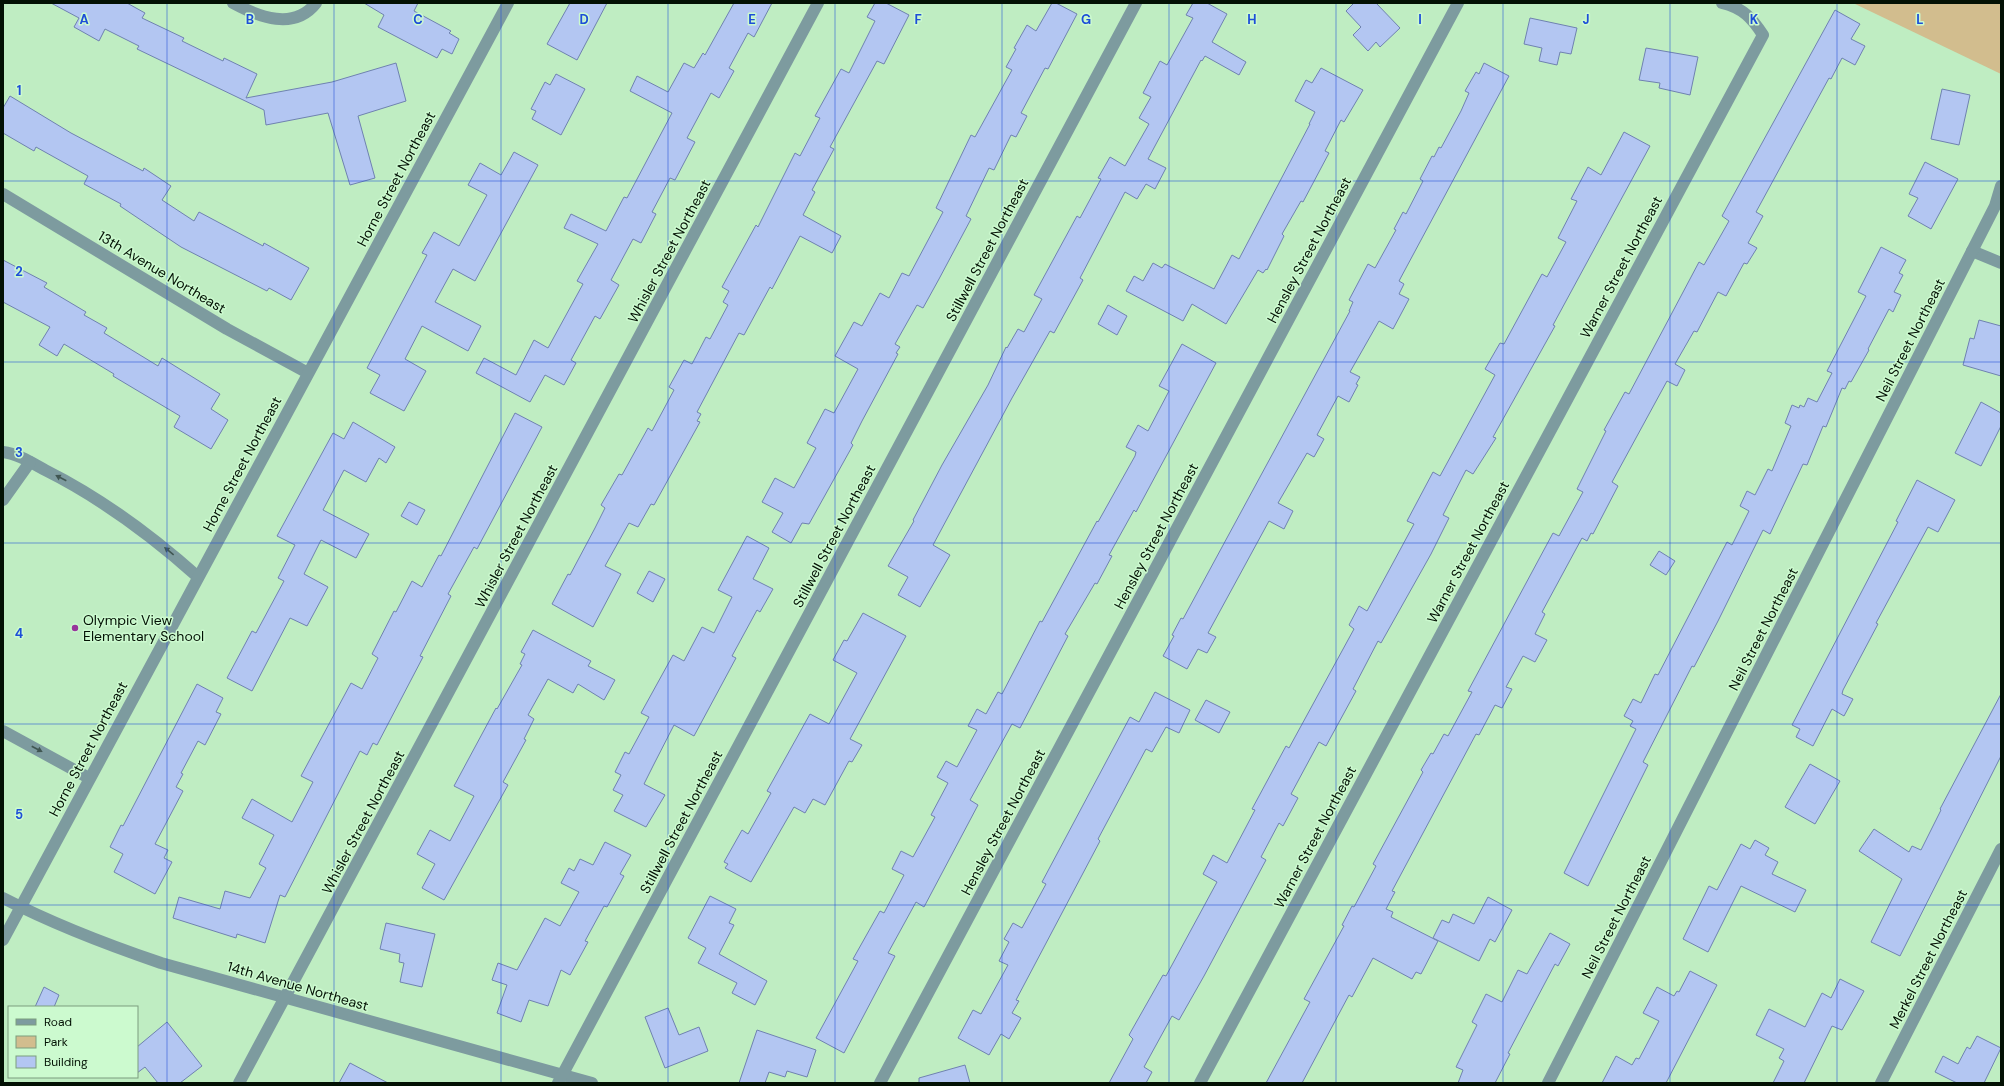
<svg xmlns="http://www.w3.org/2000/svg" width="2004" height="1086" font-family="'DM Sans',sans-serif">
	<rect width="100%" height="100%" fill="#bfedc2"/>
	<path fill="#d2bd8e" d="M 1853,3 L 2001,3 L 2001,74 Z"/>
	<g fill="#b3c6f2" stroke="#6f82b0">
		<path d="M 51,3 L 127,3 L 145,13 L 142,18 L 184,38 L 182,41 L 223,61 L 224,58 L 257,74 L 246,98 L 332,82 L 396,63 L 406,101 L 358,116 L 375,178 L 350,185 L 328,113 L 266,125 L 264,110 L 137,49 L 139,46 L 105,29 L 99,41 L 74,27 L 79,18 Z"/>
		<path d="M 364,3 L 418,3 L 414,11 L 451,31 L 449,33 L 459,39 L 452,54 L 442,49 L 437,58 L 378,27 L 384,15 Z"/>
		<path d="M 570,3 L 607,3 L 577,60 L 547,44 Z"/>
		<path d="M 734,3 L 772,3 L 754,37 L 748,33 L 729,68 L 734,71 L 719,98 L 711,93 L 687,138 L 695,142 L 675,180 L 670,178 L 652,212 L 656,214 L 641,243 L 633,239 L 611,280 L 619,285 L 600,319 L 595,316 L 571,360 L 576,363 L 564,385 L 545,375 L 530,402 L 476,373 L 484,358 L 516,375 L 534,340 L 548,348 L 583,284 L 577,281 L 598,244 L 564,228 L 571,214 L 606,231 L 624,197 L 627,198 L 672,113 L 630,91 L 637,76 L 668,92 L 684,63 L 694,68 L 703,53 L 705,55 Z"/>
		<path d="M 875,3 L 886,3 L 909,15 L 884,64 L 877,61 L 830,147 L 834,149 L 812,190 L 815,192 L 803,215 L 841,236 L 832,253 L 800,236 L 772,289 L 770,287 L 744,335 L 739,333 L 697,412 L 701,414 L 697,421 L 700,422 L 654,505 L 651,504 L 638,527 L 629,523 L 605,566 L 621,574 L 593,627 L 552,604 L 568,574 L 570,575 L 595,528 L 605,508 L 601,505 L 619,474 L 622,475 L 648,428 L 652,431 L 674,390 L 669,387 L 684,360 L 692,364 L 706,337 L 710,339 L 728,305 L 723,302 L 729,291 L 722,287 L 756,225 L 758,227 L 795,153 L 800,156 L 820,118 L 815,116 L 841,69 L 849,73 L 875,21 L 867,17 Z"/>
		<path d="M 1052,3 L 1056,3 L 1077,14 L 1048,69 L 1045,68 L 1021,113 L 1027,116 L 1016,137 L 1011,135 L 994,170 L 989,168 L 966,216 L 971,219 L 939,279 L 923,308 L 917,305 L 895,344 L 900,347 L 896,353 L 898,354 L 862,421 L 851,443 L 853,445 L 809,524 L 802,523 L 791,543 L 772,532 L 783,513 L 762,502 L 775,478 L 794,488 L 816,448 L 807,443 L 825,409 L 834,413 L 858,369 L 835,356 L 854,322 L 862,326 L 880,293 L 889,298 L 902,273 L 909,276 L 943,212 L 936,208 L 971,135 L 975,137 L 1012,70 L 1006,67 L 1016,49 L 1014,48 L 1027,25 L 1036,31 Z"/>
		<path d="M 1193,3 L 1207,3 L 1227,14 L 1212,42 L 1246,62 L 1239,75 L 1205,56 L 1202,61 L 1201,60 L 1148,159 L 1166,168 L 1155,189 L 1146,184 L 1137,199 L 1125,192 L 1080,278 L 1083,280 L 1054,333 L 1050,331 L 1012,398 L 933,545 L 950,555 L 920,607 L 898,595 L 908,577 L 888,566 L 914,521 L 913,520 L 942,465 L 988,385 L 1006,347 L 1007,348 L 1018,329 L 1024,332 L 1042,299 L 1034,295 L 1077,216 L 1080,218 L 1101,179 L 1098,178 L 1110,157 L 1125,166 L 1149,124 L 1139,118 L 1151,97 L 1143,93 L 1160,61 L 1167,65 L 1193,18 L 1186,15 Z"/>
		<path d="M 1354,3 L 1376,3 L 1400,28 L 1380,47 L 1376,42 L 1368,51 L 1353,35 L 1361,27 L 1346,11 Z"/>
		<path d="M 1835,10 L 1860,24 L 1851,39 L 1865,46 L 1855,65 L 1842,58 L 1831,79 L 1829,78 L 1756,212 L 1763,216 L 1748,243 L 1757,248 L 1747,264 L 1744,263 L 1726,296 L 1718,292 L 1697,332 L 1694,331 L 1675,364 L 1685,370 L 1677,386 L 1667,381 L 1612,482 L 1618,486 L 1593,534 L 1591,533 L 1587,541 L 1582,538 L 1542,612 L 1545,614 L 1535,634 L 1547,640 L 1535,662 L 1523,656 L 1506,687 L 1512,689 L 1502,708 L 1495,705 L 1479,735 L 1476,734 L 1392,891 L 1395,892 L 1386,909 L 1393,912 L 1391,917 L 1438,941 L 1421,974 L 1416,972 L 1412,979 L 1373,958 L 1352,997 L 1349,995 L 1302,1083 L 1266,1083 L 1310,1002 L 1304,999 L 1344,926 L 1342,925 L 1352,906 L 1354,907 L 1376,866 L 1373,864 L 1423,772 L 1421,770 L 1431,753 L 1433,754 L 1444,734 L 1448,736 L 1472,692 L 1468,691 L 1553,533 L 1559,536 L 1583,492 L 1577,489 L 1606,431 L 1604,430 L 1625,392 L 1629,394 L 1699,262 L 1704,265 L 1729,221 L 1722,216 Z"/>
		<path d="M 1530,18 L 1577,28 L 1571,54 L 1560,52 L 1557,65 L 1539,61 L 1542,48 L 1524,44 Z"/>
		<path d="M 1646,48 L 1698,57 L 1690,95 L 1659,88 L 1660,83 L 1639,80 Z"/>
		<path d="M 1484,63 L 1509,76 L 1399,281 L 1404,284 L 1399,294 L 1409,299 L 1393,329 L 1379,321 L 1350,372 L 1360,377 L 1356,384 L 1358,385 L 1349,402 L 1338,396 L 1317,435 L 1324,439 L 1314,457 L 1307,453 L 1278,503 L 1293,511 L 1284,529 L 1269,521 L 1208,633 L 1216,637 L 1207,653 L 1198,649 L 1187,669 L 1163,656 L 1174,636 L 1172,635 L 1181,618 L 1183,619 L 1350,311 L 1349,311 L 1353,302 L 1349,300 L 1368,264 L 1375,268 L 1396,230 L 1394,229 L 1403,212 L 1406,214 L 1423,181 L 1420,179 L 1432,156 L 1434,157 L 1439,147 L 1441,148 L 1461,111 L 1469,93 L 1465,91 L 1476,72 L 1479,74 Z"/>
		<path d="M 1321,68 L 1363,90 L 1344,122 L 1341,120 L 1325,151 L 1329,153 L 1303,202 L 1301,201 L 1282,234 L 1284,236 L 1267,270 L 1266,269 L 1263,273 L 1258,270 L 1226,324 L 1192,304 L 1183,321 L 1126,291 L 1134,276 L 1143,281 L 1153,263 L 1162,268 L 1165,264 L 1214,289 L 1232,255 L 1239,259 L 1310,124 L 1309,124 L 1315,112 L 1295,101 L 1306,80 L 1312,83 Z"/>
		<path d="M 556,74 L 585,89 L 561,135 L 532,119 L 536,111 L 531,109 L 545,82 L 550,85 Z"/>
		<path d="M 1942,89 L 1970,95 L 1959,145 L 1931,139 Z"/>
		<path d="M 10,96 L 71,133 L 143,171 L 144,168 L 171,186 L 162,200 L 194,221 L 199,212 L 263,246 L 264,243 L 309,268 L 291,300 L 269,288 L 267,291 L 181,247 L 120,206 L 121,204 L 84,184 L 88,176 L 36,147 L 34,151 L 3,133 L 3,108 Z"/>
		<path d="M 1624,132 L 1650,146 L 1553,325 L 1555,326 L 1493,437 L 1496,438 L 1473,474 L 1466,470 L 1443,515 L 1449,518 L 1431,554 L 1381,643 L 1378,641 L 1353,689 L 1356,691 L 1326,746 L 1319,742 L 1291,794 L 1298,798 L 1283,826 L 1279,823 L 1261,857 L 1266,860 L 1204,976 L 1179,1020 L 1172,1016 L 1144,1067 L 1152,1072 L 1146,1083 L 1109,1083 L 1133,1039 L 1129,1035 L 1163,975 L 1166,976 L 1217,882 L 1203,874 L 1213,855 L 1227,863 L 1255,810 L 1252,809 L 1286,746 L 1289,748 L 1354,629 L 1349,625 L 1359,606 L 1367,611 L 1414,524 L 1407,521 L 1433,472 L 1440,476 L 1495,375 L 1485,369 L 1500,343 L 1504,344 L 1542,274 L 1547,277 L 1566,242 L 1558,238 L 1577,201 L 1571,199 L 1588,167 L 1601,175 Z"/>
		<path d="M 514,152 L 538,165 L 475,281 L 453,269 L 435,302 L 481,326 L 468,351 L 422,326 L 405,359 L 426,371 L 404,411 L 370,393 L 380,375 L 367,368 L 427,255 L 422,253 L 434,232 L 459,246 L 487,195 L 468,185 L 480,163 L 501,175 Z"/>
		<path d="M 1925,162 L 1958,179 L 1931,229 L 1908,216 L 1918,198 L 1909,194 Z"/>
		<path d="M 1881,247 L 1906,260 L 1899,273 L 1903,275 L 1894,292 L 1901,295 L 1893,312 L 1889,309 L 1868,349 L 1869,350 L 1851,382 L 1849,381 L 1845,389 L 1842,388 L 1826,427 L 1823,426 L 1807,465 L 1803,464 L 1770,534 L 1763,530 L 1718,621 L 1694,667 L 1692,666 L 1643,762 L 1648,765 L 1588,886 L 1564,873 L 1636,729 L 1630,726 L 1633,721 L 1624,716 L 1633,699 L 1641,703 L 1655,674 L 1658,675 L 1727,542 L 1732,545 L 1749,511 L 1740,506 L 1747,491 L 1755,495 L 1768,469 L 1772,471 L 1791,426 L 1785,423 L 1792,405 L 1799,408 L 1800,405 L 1804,407 L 1808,398 L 1817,402 L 1832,373 L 1827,371 L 1866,296 L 1858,292 Z"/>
		<path d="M 3,260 L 47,283 L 44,287 L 86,312 L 84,315 L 107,328 L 104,333 L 158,366 L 162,358 L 220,394 L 211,409 L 228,420 L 211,449 L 174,427 L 180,416 L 113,376 L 114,374 L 64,344 L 57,356 L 39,345 L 50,327 L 3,302 Z"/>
		<path d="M 1108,305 L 1127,316 L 1117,335 L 1098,324 Z"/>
		<path d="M 1979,320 L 2001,326 L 2001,376 L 1963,365 L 1970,338 L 1974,339 Z"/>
		<path d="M 1182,344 L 1216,363 L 1150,486 L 1136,512 L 1134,510 L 1109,555 L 1112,556 L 1097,584 L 1095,583 L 1065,634 L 1068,636 L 1020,728 L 1012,724 L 985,773 L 970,800 L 978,805 L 924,907 L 916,902 L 888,953 L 895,956 L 844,1053 L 816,1038 L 858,961 L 853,959 L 880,911 L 884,913 L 904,875 L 892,869 L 901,851 L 913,857 L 935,817 L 931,815 L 948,783 L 937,777 L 946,761 L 957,767 L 977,730 L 968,726 L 977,709 L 986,714 L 998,692 L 1002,694 L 1040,621 L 1042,622 L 1097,521 L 1098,522 L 1135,456 L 1136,452 L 1126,447 L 1138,425 L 1148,431 L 1169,391 L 1159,386 Z"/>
		<path d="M 1981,402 L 2001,413 L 2001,426 L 1981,466 L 1955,453 Z"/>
		<path d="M 515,413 L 542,427 L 477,549 L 474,547 L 448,594 L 451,596 L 420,656 L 423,657 L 377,745 L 373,743 L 367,755 L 360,751 L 285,897 L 280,895 L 265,943 L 237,934 L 236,938 L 173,918 L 179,897 L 220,909 L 225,891 L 250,898 L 266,868 L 259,864 L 274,835 L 242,818 L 252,799 L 292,822 L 313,782 L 301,776 L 351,683 L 362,689 L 378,658 L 372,654 L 394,611 L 396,612 L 412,581 L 422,587 L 439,555 L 441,556 Z"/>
		<path d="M 353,422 L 395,447 L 386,463 L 379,458 L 366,482 L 344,470 L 323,510 L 369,534 L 356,558 L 321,540 L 304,574 L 328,587 L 307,626 L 290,618 L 252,691 L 227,678 L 252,631 L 256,633 L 284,581 L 278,578 L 295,545 L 277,536 L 333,433 L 344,439 Z"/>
		<path d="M 1917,480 L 1955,500 L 1938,532 L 1928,527 L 1876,623 L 1878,624 L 1843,690 L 1842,694 L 1853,699 L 1844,716 L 1832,709 L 1813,746 L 1796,737 L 1800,729 L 1792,725 L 1898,522 L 1896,521 Z"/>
		<path d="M 409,502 L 425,510 L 417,525 L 401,516 Z"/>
		<path d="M 747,536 L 769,548 L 753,579 L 773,589 L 760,612 L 757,610 L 732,656 L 736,658 L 694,736 L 674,725 L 653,766 L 644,784 L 665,795 L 646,827 L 614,811 L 623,795 L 613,790 L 621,775 L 615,772 L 625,752 L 629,754 L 649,717 L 641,713 L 673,655 L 684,661 L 702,627 L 714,633 L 732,597 L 718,590 Z"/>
		<path d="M 1659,551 L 1675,561 L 1666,575 L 1650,565 Z"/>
		<path d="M 649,571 L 665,579 L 653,602 L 637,593 Z"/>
		<path d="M 863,613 L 906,636 L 850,739 L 862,745 L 852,762 L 849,761 L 825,805 L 813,799 L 805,813 L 794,807 L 751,882 L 725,868 L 728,864 L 724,862 L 742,830 L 748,834 L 771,793 L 767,791 L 810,714 L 829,724 L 857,673 L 833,660 L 844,640 L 847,641 Z"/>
		<path d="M 533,630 L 591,661 L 588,666 L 615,680 L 604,700 L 578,684 L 573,693 L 548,679 L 528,715 L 534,719 L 524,739 L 526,740 L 503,782 L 508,785 L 444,900 L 422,888 L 435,864 L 417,854 L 430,830 L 450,841 L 474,796 L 454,786 L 496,708 L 497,709 L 522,665 L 520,664 L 525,654 L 521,652 Z"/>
		<path d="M 197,684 L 223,698 L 216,712 L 221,714 L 205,745 L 198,741 L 181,773 L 183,774 L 176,787 L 183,791 L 155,844 L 168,850 L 164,858 L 172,862 L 155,894 L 114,872 L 123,854 L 110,847 L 121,825 L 123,826 Z"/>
		<path d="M 1155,692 L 1190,710 L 1179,733 L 1166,727 L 1152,752 L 1146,749 L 1098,839 L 1100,841 L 1016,1000 L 1019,1001 L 1012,1013 L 1021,1018 L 1009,1039 L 1001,1034 L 989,1055 L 958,1038 L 973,1010 L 981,1014 L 1008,965 L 999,961 L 1009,942 L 1004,939 L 1013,923 L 1022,928 L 1046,884 L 1042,882 L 1130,717 L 1139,722 Z"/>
		<path d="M 2001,694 L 2001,756 L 1900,956 L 1871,942 L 1902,879 L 1859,851 L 1874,829 L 1909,852 L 1912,846 L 1921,850 L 1941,810 L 1940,809 Z"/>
		<path d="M 1206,700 L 1230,712 L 1219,733 L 1195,720 Z"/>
		<path d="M 1810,764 L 1840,781 L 1815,824 L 1785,807 Z"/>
		<path d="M 1755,840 L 1769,848 L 1765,855 L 1778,862 L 1772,874 L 1806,890 L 1795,912 L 1741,886 L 1708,952 L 1683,939 L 1709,886 L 1717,890 L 1741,844 L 1750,849 Z"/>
		<path d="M 605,842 L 631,855 L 620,874 L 624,876 L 607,907 L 604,906 L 585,941 L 588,942 L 570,975 L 561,970 L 548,1006 L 529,1000 L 521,1022 L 497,1013 L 507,985 L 492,980 L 498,963 L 517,970 L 545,918 L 560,926 L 579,892 L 561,883 L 569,868 L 574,871 L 580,859 L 593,865 Z"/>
		<path d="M 710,896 L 736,909 L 729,923 L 734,925 L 719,954 L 767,981 L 755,1005 L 732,993 L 737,983 L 698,963 L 706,948 L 688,938 Z"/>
		<path d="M 1488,897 L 1512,910 L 1495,942 L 1490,939 L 1479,961 L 1433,938 L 1442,920 L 1449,923 L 1453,914 L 1474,924 Z"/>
		<path d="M 386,923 L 435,934 L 422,987 L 400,982 L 404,963 L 399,962 L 400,954 L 380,949 Z"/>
		<path d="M 1550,933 L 1570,944 L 1558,966 L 1555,964 L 1508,1053 L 1510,1054 L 1495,1083 L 1458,1083 L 1463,1070 L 1456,1067 L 1477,1025 L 1472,1022 L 1486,994 L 1502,1002 L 1518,970 L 1527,974 Z"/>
		<path d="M 1690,971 L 1717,985 L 1666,1083 L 1602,1083 L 1616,1056 L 1632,1065 L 1636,1058 L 1639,1059 L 1659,1021 L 1643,1013 L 1657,987 L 1674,996 L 1677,991 L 1679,992 Z"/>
		<path d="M 1840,979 L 1864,991 L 1842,1030 L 1832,1026 L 1804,1083 L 1773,1083 L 1784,1061 L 1779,1058 L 1784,1049 L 1756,1035 L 1769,1009 L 1805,1027 L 1822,993 L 1831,998 Z"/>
		<path d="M 44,987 L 59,995 L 54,1007 L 35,1007 Z"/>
		<path d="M 668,1008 L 679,1035 L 699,1027 L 708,1051 L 665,1068 L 645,1017 Z"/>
		<path d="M 167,1022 L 202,1066 L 180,1083 L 158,1083 L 145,1067 L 137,1073 L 137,1047 Z"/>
		<path d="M 757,1030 L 816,1050 L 807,1077 L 787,1071 L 785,1077 L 769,1072 L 765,1083 L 739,1083 Z"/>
		<path d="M 1977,1036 L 2001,1048 L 1984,1083 L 1957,1083 L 1935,1072 L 1943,1056 L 1958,1064 L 1967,1047 L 1970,1049 Z"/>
		<path d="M 350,1063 L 388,1083 L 339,1083 Z"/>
		<path d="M 965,1065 L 970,1083 L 919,1083 L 919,1078 Z"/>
	</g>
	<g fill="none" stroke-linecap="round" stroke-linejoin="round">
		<g stroke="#7d9b9f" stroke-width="12">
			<path d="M 233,3 C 259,17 294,31 316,3"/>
			<path d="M 3,194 L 227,329 L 308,373"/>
			<path d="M 1972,251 L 2001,263"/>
			<path d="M 3,452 C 18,454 32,463 45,470 C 101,498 151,535 198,577"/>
			<path d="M 3,500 L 30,462"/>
			<path d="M 3,731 L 89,778"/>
			<path d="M 3,898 C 55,925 105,944 161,963 L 592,1083"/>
			<path d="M 3,940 L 508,3"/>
			<path d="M 239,1083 L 818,3"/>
			<path d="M 558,1083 L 1136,3"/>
			<path d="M 880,1083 L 1458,3"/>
			<path d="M 1200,1083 L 1763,35 C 1752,18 1743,8 1722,3"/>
			<path d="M 1548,1083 L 1995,206 L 2001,186"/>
			<path d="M 1881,1083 L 2001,849"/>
		</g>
	</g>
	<defs><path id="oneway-solid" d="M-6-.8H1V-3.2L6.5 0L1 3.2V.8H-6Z"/></defs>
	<g fill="#405652">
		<use href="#oneway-solid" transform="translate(61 478) rotate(-153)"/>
		<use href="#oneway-solid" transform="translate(169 551) rotate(-141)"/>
		<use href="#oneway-solid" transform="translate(37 749) rotate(28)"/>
	</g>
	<path fill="none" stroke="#1d4ed8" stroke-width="1" stroke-opacity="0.55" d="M 167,3 L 167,1083M 334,3 L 334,1083M 501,3 L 501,1083M 668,3 L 668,1083M 835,3 L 835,1083M 1002,3 L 1002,1083M 1169,3 L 1169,1083M 1336,3 L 1336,1083M 1503,3 L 1503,1083M 1670,3 L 1670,1083M 1837,3 L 1837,1083M 3,181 L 2001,181M 3,362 L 2001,362M 3,543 L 2001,543M 3,724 L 2001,724M 3,905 L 2001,905"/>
	<circle fill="#97349b" stroke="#ccfacf" stroke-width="1.5" cx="75" cy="628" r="4"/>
	<g text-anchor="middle" stroke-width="3" stroke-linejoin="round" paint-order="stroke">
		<g font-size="14" fill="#031104" stroke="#ccfacf">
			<text transform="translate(396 179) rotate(-62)" y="5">Horne Street Northeast</text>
			<text transform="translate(987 250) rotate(-62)" y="5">Stillwell Street Northeast</text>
			<text transform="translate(1309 250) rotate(-62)" y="5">Hensley Street Northeast</text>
			<text transform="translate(669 251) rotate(-62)" y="5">Whisler Street Northeast</text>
			<text transform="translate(1621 267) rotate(-62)" y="5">Warner Street Northeast</text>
			<text transform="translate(162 272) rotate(31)" y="5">13th Avenue Northeast</text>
			<text transform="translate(1910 340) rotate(-63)" y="5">Neil Street Northeast</text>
			<text transform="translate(242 464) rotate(-62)" y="5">Horne Street Northeast</text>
			<text transform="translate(516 536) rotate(-62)" y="5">Whisler Street Northeast</text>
			<text transform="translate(834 536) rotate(-62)" y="5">Stillwell Street Northeast</text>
			<text transform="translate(1156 536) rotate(-62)" y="5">Hensley Street Northeast</text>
			<text transform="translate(1468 552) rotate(-62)" y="5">Warner Street Northeast</text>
			<text transform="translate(1763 629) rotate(-63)" y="5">Neil Street Northeast</text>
			<text transform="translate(88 749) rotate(-62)" y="5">Horne Street Northeast</text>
			<text transform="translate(363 822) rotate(-62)" y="5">Whisler Street Northeast</text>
			<text transform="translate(681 822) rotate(-62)" y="5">Stillwell Street Northeast</text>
			<text transform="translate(1003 822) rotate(-62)" y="5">Hensley Street Northeast</text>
			<text transform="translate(1315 837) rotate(-62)" y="5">Warner Street Northeast</text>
			<text transform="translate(1616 917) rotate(-63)" y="5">Neil Street Northeast</text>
			<text transform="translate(1928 959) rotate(-63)" y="5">Merkel Street Northeast</text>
			<text transform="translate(298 986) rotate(16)" y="5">14th Avenue Northeast</text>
		</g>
		<g font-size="14" fill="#031104" stroke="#ccfacf" text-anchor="start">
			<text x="83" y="625">Olympic View<tspan x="83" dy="16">Elementary School</tspan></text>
		</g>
	</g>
	<g font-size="13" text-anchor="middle" font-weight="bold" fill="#1d4ed8" stroke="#ccfacf" stroke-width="3" stroke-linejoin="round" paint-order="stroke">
		<text x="84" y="24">A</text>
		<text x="250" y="24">B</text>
		<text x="418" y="24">C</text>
		<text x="584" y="24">D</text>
		<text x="752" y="24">E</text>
		<text x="918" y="24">F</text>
		<text x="1086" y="24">G</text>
		<text x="1252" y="24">H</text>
		<text x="1420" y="24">I</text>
		<text x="1586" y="24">J</text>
		<text x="1754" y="24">K</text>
		<text x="1920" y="24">L</text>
		<text x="19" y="95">1</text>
		<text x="19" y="276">2</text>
		<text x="19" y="457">3</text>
		<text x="19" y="638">4</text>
		<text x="19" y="819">5</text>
	</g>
	<rect width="2004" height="1086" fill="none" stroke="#031104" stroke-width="8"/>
	<rect x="8" y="1006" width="130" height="72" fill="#ccfacf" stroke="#7c9d7e"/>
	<rect x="16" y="1019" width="20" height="6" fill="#7d9b9f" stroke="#7c9d7e"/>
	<text x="44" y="1026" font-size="12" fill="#031104">Road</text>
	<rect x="16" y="1036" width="20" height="12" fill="#d2bd8e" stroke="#7c9d7e"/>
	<text x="44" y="1046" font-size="12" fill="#031104">Park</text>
	<rect x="16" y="1056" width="20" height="12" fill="#b3c6f2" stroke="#7c9d7e"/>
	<text x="44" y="1066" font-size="12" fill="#031104">Building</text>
</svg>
